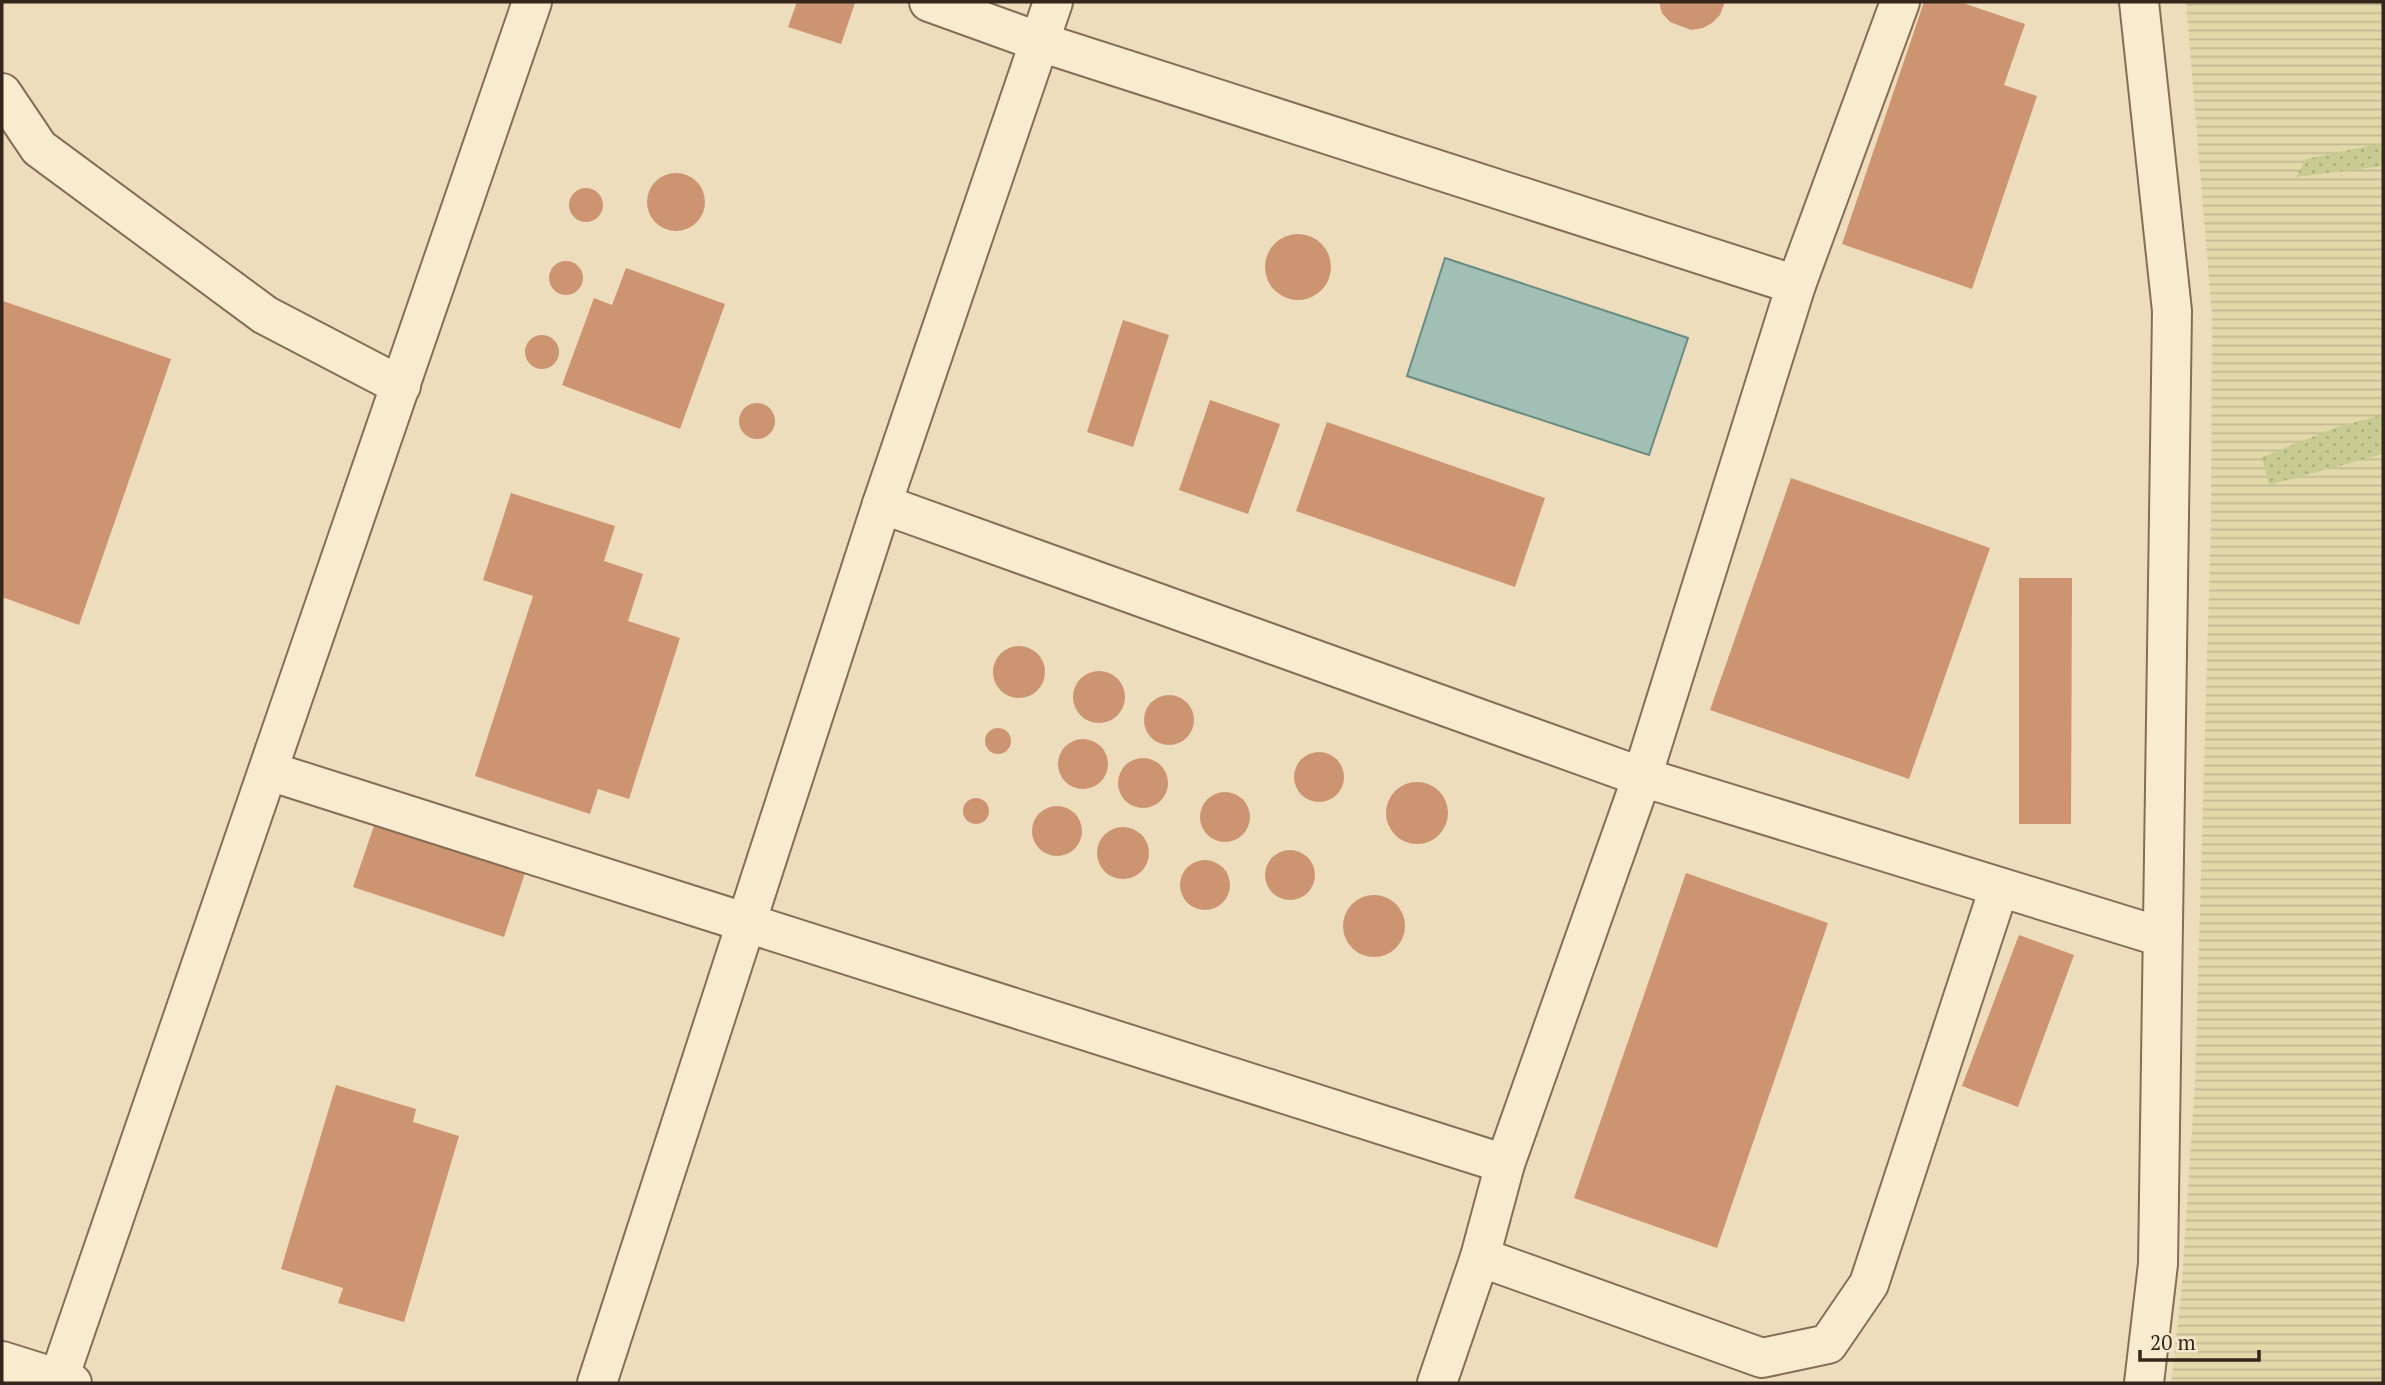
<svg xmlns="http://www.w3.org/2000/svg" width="2385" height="1385" font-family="'PT Serif',serif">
	<defs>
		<pattern id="farmland-rules" width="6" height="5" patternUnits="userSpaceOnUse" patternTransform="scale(1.75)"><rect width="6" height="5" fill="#e3d8aa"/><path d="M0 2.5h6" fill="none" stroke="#c3b992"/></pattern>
		<pattern id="grass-dots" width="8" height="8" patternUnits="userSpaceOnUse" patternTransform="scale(1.75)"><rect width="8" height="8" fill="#c7cb91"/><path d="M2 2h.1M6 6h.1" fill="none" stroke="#acae7c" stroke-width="1.8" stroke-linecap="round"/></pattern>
	</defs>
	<rect width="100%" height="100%" fill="#eeddbd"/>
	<path fill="url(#farmland-rules)" d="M 2186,2 L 2383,2 L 2383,1383 L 2171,1383 L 2181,1295 L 2195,1084 L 2211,520 L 2212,315 Z"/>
	<g fill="url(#grass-dots)">
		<path d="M 2383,143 L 2383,166 L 2296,177 L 2306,159 Z"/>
		<path d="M 2383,415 L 2383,454 L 2269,485 L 2262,457 L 2340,426 Z"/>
	</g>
	<path fill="#a1bfb5" stroke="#688c82" stroke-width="2" d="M 1445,258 L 1688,338 L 1649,455 L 1407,376 Z"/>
	<g fill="#cd9472">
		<path d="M 797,2 L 855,3 L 841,44 L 788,27 Z"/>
		<path d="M 1659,2 L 1725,2 L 1720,15 L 1712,23 L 1703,28 L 1691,30 L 1670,22 L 1662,13 Z"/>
		<path d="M 1924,2 L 1960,2 L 2025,24 L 2004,85 L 2037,96 L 1972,289 L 1842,244 Z"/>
		<circle cx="676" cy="202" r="29"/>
		<circle cx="586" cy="205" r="17"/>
		<circle cx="1298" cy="267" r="33"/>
		<circle cx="566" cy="278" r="17"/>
		<path d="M 626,268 L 725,304 L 680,429 L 562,385 L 594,298 L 612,305 Z"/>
		<path d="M 3,301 L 171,359 L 79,625 L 2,597 Z"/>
		<path d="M 1123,320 L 1169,335 L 1133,447 L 1087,432 Z"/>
		<circle cx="542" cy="352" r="17"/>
		<path d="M 1210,400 L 1280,424 L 1248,514 L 1179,490 Z"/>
		<circle cx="757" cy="421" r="18"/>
		<path d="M 1327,422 L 1545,498 L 1515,587 L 1296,511 Z"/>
		<path d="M 1791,478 L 1990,548 L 1909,779 L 1710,710 Z"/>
		<path d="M 511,493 L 615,526 L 604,561 L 643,574 L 628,621 L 680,638 L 629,799 L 598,789 L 590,814 L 475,776 L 533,596 L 483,580 Z"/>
		<path d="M 2019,578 L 2072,578 L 2071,824 L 2019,824 Z"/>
		<circle cx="1019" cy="672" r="26"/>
		<circle cx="1099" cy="697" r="26"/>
		<circle cx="1169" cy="720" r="25"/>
		<circle cx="998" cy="741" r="13"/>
		<circle cx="1083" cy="764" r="25"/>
		<circle cx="1319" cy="777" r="25"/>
		<circle cx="1143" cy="783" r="25"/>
		<circle cx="1417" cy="813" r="31"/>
		<circle cx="1225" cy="817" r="25"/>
		<circle cx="976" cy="811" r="13"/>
		<circle cx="1057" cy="831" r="25"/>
		<path d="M 375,823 L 525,873 L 504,937 L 353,887 Z"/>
		<circle cx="1123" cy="853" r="26"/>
		<circle cx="1290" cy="875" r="25"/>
		<circle cx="1205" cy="885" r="25"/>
		<path d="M 1686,873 L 1828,923 L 1717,1248 L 1574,1198 Z"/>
		<circle cx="1374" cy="926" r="31"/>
		<path d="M 2019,935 L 2074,955 L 2018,1107 L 1962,1086 Z"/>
		<path d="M 336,1085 L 416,1109 L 413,1122 L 459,1136 L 404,1322 L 338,1303 L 343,1288 L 281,1269 Z"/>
	</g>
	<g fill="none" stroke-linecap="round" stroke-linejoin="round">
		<g stroke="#866d56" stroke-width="42">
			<g id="minor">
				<path d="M 929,2 L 1040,42 L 1796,285"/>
				<path d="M 2139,2 L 2172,311 L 2158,1264 L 2144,1383"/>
				<path d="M 2,93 L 39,148 L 265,315 L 401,386"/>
				<path d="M 882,504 L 1642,777 L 2162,937"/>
				<path d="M 269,771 L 1505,1164"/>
				<path d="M 1480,1257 L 1762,1358 L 1828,1344 L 1869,1284 L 1999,888"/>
				<path d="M 2,1361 L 72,1383"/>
				<path d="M 59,1378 L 532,2"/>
				<path d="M 597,1383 L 882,504 L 1053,2"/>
				<path d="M 1437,1383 L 1480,1257 L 1505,1164 L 1642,777 L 1796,285 L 1900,2"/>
			</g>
		</g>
		<use href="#minor" stroke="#f9ebd0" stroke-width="38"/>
	</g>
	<rect width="2385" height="1385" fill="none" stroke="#34261b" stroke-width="7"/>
	<path d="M2140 1350v10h119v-10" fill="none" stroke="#34261b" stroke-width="3.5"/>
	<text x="2150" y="1350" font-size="21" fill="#34261b" stroke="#f5e8cc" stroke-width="5" paint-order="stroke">20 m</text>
</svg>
